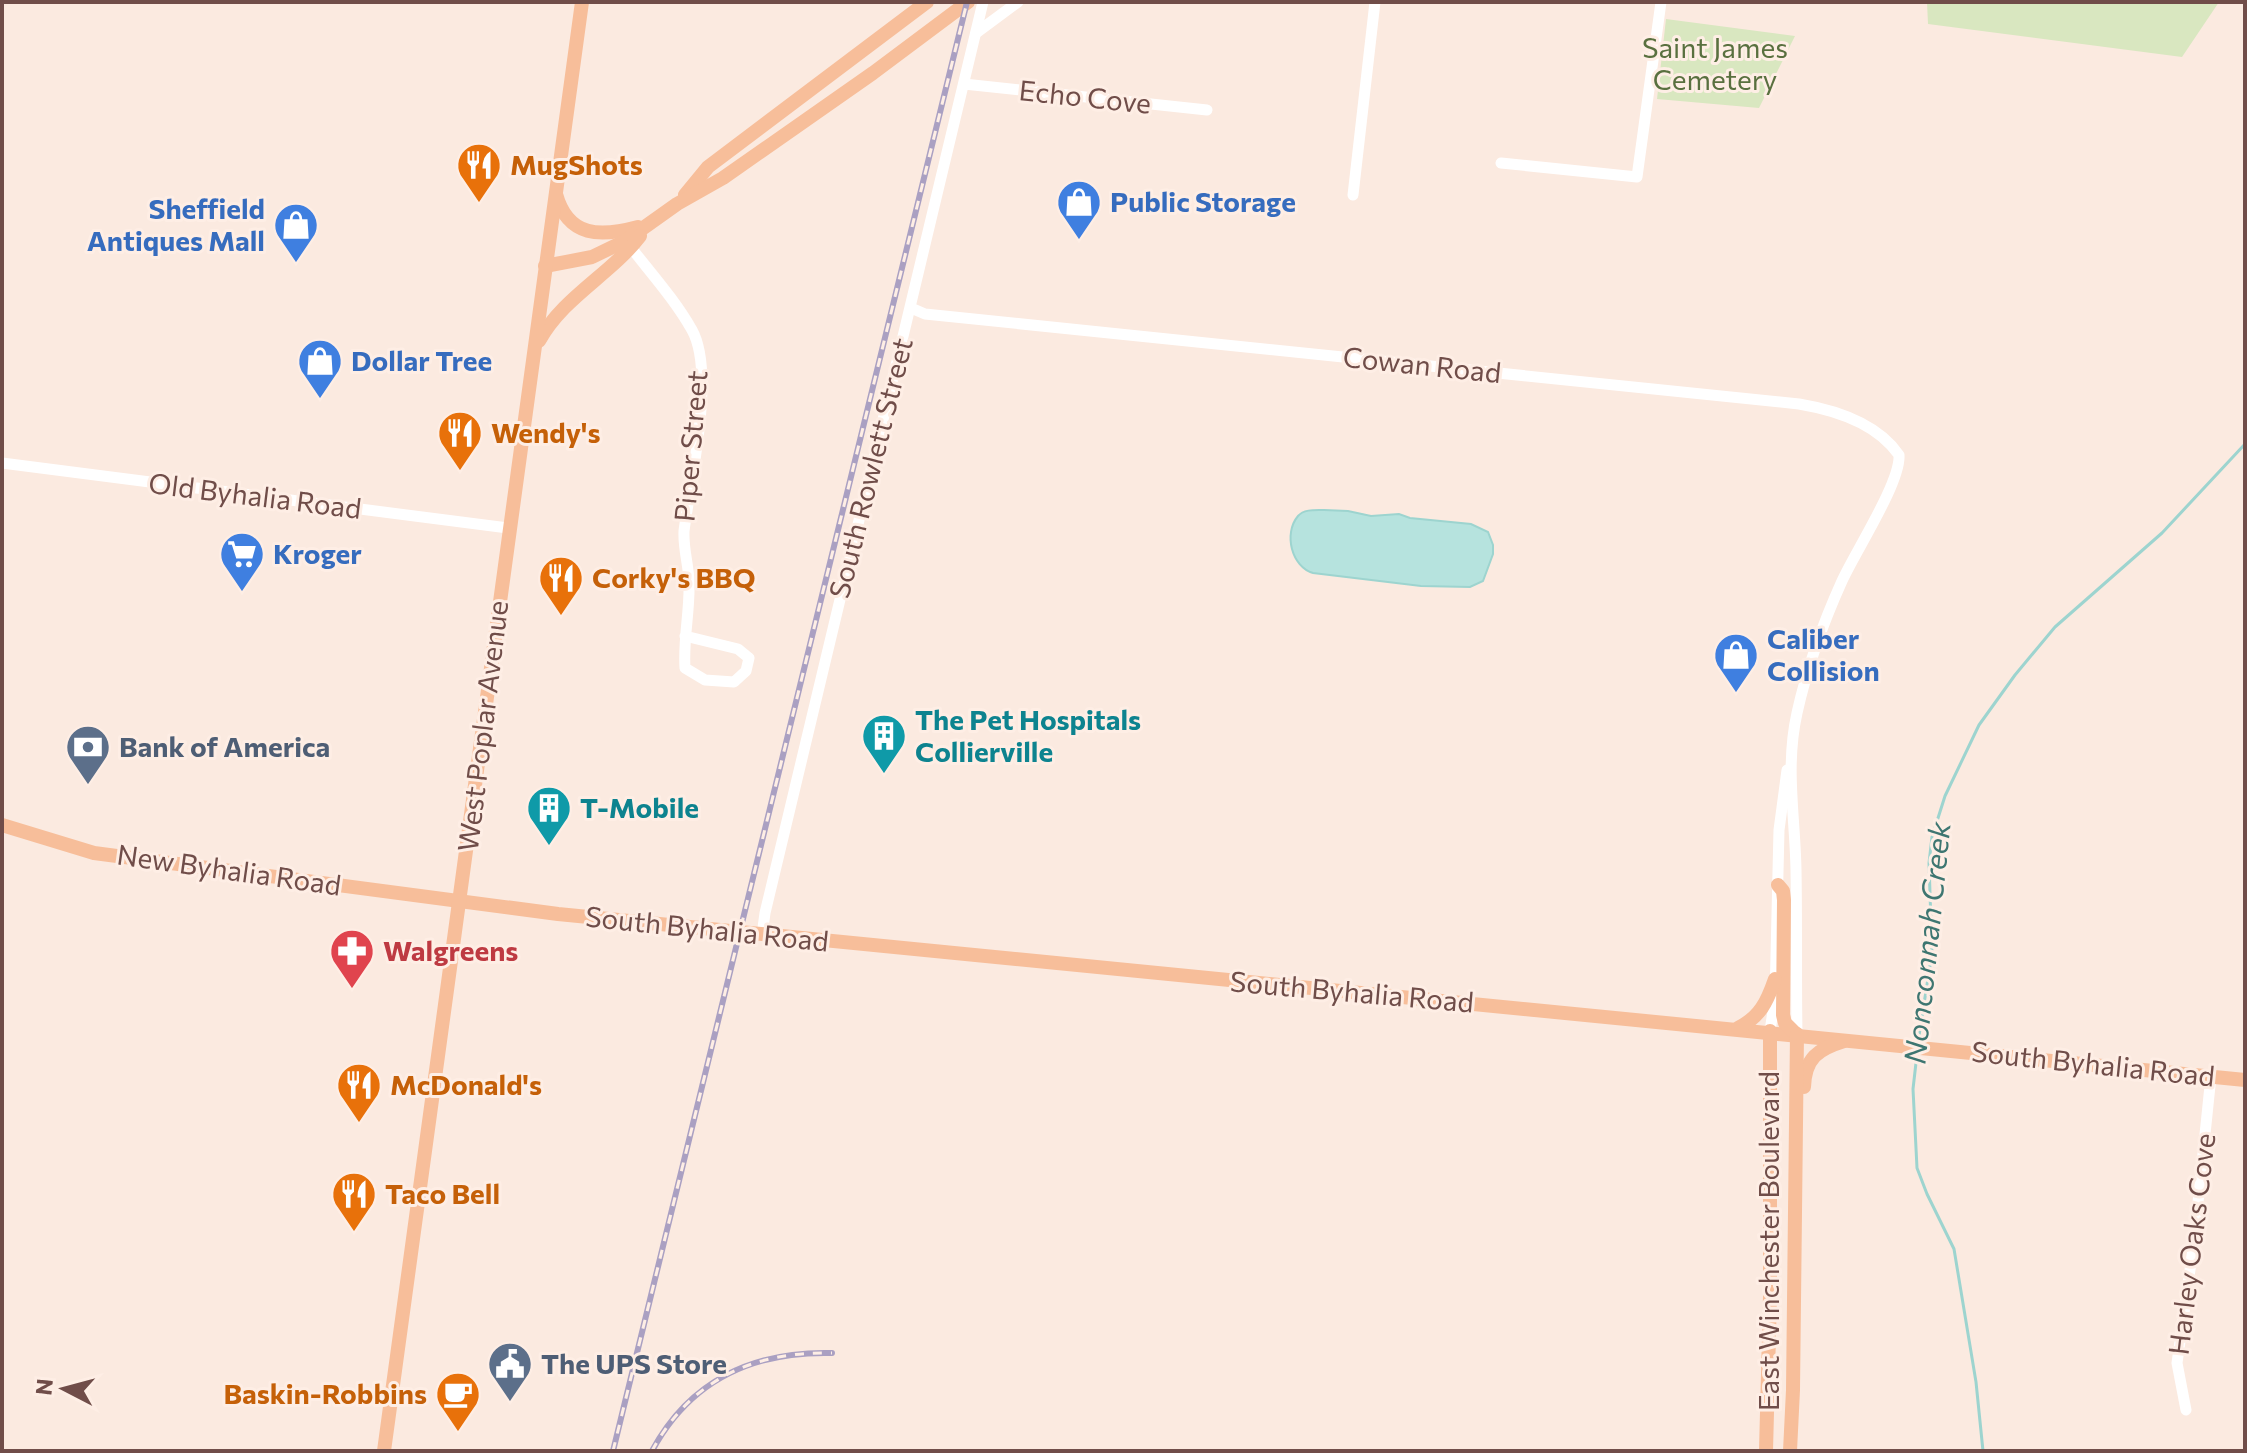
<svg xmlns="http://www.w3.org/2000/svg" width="2247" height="1453" font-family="Commissioner,sans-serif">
	<rect width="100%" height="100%" fill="#fbeae0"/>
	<g fill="#d9e7c0">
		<path d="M 1927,2 L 2219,2 L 2182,57 L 1928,24 Z"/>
		<path d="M 1666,19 L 1795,36 L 1759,108 L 1657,99 Z"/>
	</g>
	<path fill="#b6e3de" stroke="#9dd4cf" stroke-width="2" d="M 1324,510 L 1348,511 L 1371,516 L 1399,514 L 1410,518 L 1471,524 L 1488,532 L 1493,545 L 1493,554 L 1483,581 L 1470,587 L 1421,586 L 1313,573 C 1292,567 1283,534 1298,516 C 1304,509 1315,510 1324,510 Z"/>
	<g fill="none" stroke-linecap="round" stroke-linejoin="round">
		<g stroke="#9dd4cf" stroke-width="3">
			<path d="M 1918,1042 L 1932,953 L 1929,863 L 1932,837 L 1945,796 L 1979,725 L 2015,675 L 2055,627 L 2162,533 L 2245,444"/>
			<path d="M 1917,1054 L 1913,1089 L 1917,1168 L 1927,1194 L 1954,1249 L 1976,1382 L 1983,1451"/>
		</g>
		<g stroke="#fff" stroke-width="11">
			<path d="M 976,33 L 1018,2"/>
			<path d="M 964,84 L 1207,110"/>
			<path d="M 1501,163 L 1637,177 L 1661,2"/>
			<path d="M 1353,195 L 1375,2"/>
			<path d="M 626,241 C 648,270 674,298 692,330 C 716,373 690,482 684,531 C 683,549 689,566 689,583 C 690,611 683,639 685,668 L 705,680 L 734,682 L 746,671 L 749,658 L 738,649 L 685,636"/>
			<path d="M 911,308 L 925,314 L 1799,404 C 1835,410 1877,423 1899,455 C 1901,482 1855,552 1842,581 C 1823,623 1807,668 1797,713 C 1785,767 1795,815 1796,870 C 1797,925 1796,980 1797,1034"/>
			<path d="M 2,463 L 508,528"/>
			<path d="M 762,935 L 765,913 L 983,2"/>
			<path d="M 1770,1031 L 1775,998 L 1779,830 L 1787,770"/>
			<path d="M 2186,1410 L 2177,1363 L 2194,1241 L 2211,1076"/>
		</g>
		<g stroke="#f7be9a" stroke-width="14">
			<path d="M 556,194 C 568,238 601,237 638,227"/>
			<path d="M 685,195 L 708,167 L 927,2"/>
			<path d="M 545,266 L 592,257 L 625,241 L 677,204 L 723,178 L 873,73 L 968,2"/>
			<path d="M 539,341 C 563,297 610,275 640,236"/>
			<path d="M 2,825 L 94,853 L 558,914 L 2245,1080"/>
			<path d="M 1778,885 L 1783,891 L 1784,900 L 1783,1015 L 1785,1023 L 1796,1034"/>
			<path d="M 1738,1028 C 1760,1017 1767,1002 1775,979"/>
			<path d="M 1804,1087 C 1805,1058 1818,1049 1844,1041"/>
			<path d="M 384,1451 L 582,2"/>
			<path d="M 1766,1451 L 1770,1296 L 1770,1031"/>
			<path d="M 1790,1451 L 1793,1390 L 1797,1034"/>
		</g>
		<g stroke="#aaa0c2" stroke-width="6">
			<g id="rail">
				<path d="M 613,1451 L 967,2"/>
				<path d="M 652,1451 C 690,1380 754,1351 832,1353"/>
			</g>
		</g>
		<use href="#rail" stroke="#feeee5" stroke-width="3" stroke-dasharray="9" stroke-linecap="butt"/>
	</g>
	<defs>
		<g id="restaurant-pin" transform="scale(2.3)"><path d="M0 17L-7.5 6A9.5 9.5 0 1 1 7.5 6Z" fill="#e8710a" stroke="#feeee5"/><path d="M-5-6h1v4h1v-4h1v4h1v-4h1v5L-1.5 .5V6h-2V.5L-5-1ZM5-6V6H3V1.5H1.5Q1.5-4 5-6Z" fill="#fff"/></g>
		<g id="shop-pin" transform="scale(2.3)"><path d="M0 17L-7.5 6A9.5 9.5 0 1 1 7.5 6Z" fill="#3f7fe0" stroke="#feeee5"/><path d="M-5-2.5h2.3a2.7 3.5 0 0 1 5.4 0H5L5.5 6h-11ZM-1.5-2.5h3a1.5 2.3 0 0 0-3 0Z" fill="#fff"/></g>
		<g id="supermarket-pin" transform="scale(2.3)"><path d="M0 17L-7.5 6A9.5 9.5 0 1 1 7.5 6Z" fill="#3f7fe0" stroke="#feeee5"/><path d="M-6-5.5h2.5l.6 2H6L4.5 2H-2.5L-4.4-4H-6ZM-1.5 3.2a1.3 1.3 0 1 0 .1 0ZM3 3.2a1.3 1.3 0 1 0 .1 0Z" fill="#fff"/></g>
		<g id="building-pin" transform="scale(2.3)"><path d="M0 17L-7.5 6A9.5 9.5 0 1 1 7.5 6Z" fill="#0f9aa8" stroke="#feeee5"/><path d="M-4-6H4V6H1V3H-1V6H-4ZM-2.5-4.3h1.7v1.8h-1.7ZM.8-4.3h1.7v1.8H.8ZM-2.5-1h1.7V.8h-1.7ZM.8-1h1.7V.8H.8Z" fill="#fff"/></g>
		<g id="bank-pin" transform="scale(2.3)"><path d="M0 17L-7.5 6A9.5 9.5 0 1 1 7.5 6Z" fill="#5c6f8a" stroke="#feeee5"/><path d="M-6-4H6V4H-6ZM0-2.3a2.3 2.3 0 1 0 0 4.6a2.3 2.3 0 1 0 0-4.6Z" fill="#fff"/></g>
		<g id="pharmacy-pin" transform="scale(2.3)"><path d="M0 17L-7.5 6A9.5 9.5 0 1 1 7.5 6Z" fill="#e0444e" stroke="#feeee5"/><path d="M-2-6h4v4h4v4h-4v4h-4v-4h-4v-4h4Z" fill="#fff"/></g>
		<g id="civic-pin" transform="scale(2.3)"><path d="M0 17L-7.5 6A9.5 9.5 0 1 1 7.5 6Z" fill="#5c6f8a" stroke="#feeee5"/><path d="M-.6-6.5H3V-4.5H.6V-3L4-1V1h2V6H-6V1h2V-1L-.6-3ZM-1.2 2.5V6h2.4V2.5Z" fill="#fff"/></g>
		<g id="cafe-pin" transform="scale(2.3)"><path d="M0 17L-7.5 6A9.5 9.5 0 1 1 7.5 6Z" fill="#e8710a" stroke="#feeee5"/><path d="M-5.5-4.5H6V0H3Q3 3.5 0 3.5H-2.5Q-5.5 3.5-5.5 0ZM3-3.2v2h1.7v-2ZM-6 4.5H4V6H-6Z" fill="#fff"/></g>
	</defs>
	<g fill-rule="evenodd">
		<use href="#restaurant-pin" x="479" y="165"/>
		<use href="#shop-pin" x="1079" y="202"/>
		<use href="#shop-pin" x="296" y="225"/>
		<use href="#shop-pin" x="320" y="361"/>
		<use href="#restaurant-pin" x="460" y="433"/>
		<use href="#supermarket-pin" x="242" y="554"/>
		<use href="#restaurant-pin" x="561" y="578"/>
		<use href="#shop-pin" x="1736" y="655"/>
		<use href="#building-pin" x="884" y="736"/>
		<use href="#bank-pin" x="88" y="747"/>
		<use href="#building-pin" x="549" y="808"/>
		<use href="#pharmacy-pin" x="352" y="951"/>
		<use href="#restaurant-pin" x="359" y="1085"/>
		<use href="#restaurant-pin" x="354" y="1194"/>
		<use href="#civic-pin" x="510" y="1364"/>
		<use href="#cafe-pin" x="458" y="1394"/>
	</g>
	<g text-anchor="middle" stroke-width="6" stroke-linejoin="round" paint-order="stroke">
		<g font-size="28" fill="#59703f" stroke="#feeee5">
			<text x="1715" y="58">Saint James<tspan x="1715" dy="32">Cemetery</tspan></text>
		</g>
		<g font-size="28" fill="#704d49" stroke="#feeee5">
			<text transform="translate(1085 97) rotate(6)" y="10">Echo Cove</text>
			<text transform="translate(1422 365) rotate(6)" y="10">Cowan Road</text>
			<text transform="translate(691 446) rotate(-85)" y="10">Piper Street</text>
			<text transform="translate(871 468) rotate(-76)" y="10">South Rowlett Street</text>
			<text transform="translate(255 496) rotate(7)" y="10">Old Byhalia Road</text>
			<text transform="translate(483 726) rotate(-83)" y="10">West Poplar Avenue</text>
			<text transform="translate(229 870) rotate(8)" y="10">New Byhalia Road</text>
			<text transform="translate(707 929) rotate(6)" y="10">South Byhalia Road</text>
			<text transform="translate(1352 992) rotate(5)" y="10">South Byhalia Road</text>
			<text transform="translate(2093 1064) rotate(6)" y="10">South Byhalia Road</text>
			<text transform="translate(1769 1241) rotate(-90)" y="10">East Winchester Boulevard</text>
			<text transform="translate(2192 1244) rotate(-83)" y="10">Harley Oaks Cove</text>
		</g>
		<g font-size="28" font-weight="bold" fill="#c56008" stroke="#feeee5" text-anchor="start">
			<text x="510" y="175">MugShots</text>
			<text x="491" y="443">Wendy's</text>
			<text x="592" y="588">Corky's BBQ</text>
			<text x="390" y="1095">McDonald's</text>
			<text x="385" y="1204">Taco Bell</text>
			<text x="427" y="1404" text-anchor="end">Baskin-Robbins</text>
		</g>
		<g font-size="28" font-weight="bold" fill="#366cbe" stroke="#feeee5" text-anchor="start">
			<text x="1110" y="212">Public Storage</text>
			<text x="265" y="219" text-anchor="end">Sheffield<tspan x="265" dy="32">Antiques Mall</tspan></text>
			<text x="351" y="371">Dollar Tree</text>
			<text x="273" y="564">Kroger</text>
			<text x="1767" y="649">Caliber<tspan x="1767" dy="32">Collision</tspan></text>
		</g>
		<g font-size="28" font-weight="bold" fill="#0d838f" stroke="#feeee5" text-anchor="start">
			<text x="915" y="730">The Pet Hospitals<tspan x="915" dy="32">Collierville</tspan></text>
			<text x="580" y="818">T-Mobile</text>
		</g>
		<g font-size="28" font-weight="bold" fill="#4e5e75" stroke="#feeee5" text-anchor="start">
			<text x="119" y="757">Bank of America</text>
			<text x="541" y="1374">The UPS Store</text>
		</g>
		<g font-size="28" font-weight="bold" fill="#be3a42" stroke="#feeee5" text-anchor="start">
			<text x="383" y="961">Walgreens</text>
		</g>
		<g font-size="30" font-style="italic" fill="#3e7671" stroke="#feeee5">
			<text transform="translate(1928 943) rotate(-84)" y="10">Nonconnah Creek</text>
		</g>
	</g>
	<rect width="2247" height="1453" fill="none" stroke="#704d49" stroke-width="8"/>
	<g transform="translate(64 1389) rotate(276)" stroke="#feeee5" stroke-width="6" paint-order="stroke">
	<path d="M0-6L14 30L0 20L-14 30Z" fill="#704d49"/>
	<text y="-12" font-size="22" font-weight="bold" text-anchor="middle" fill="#704d49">N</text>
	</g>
</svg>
